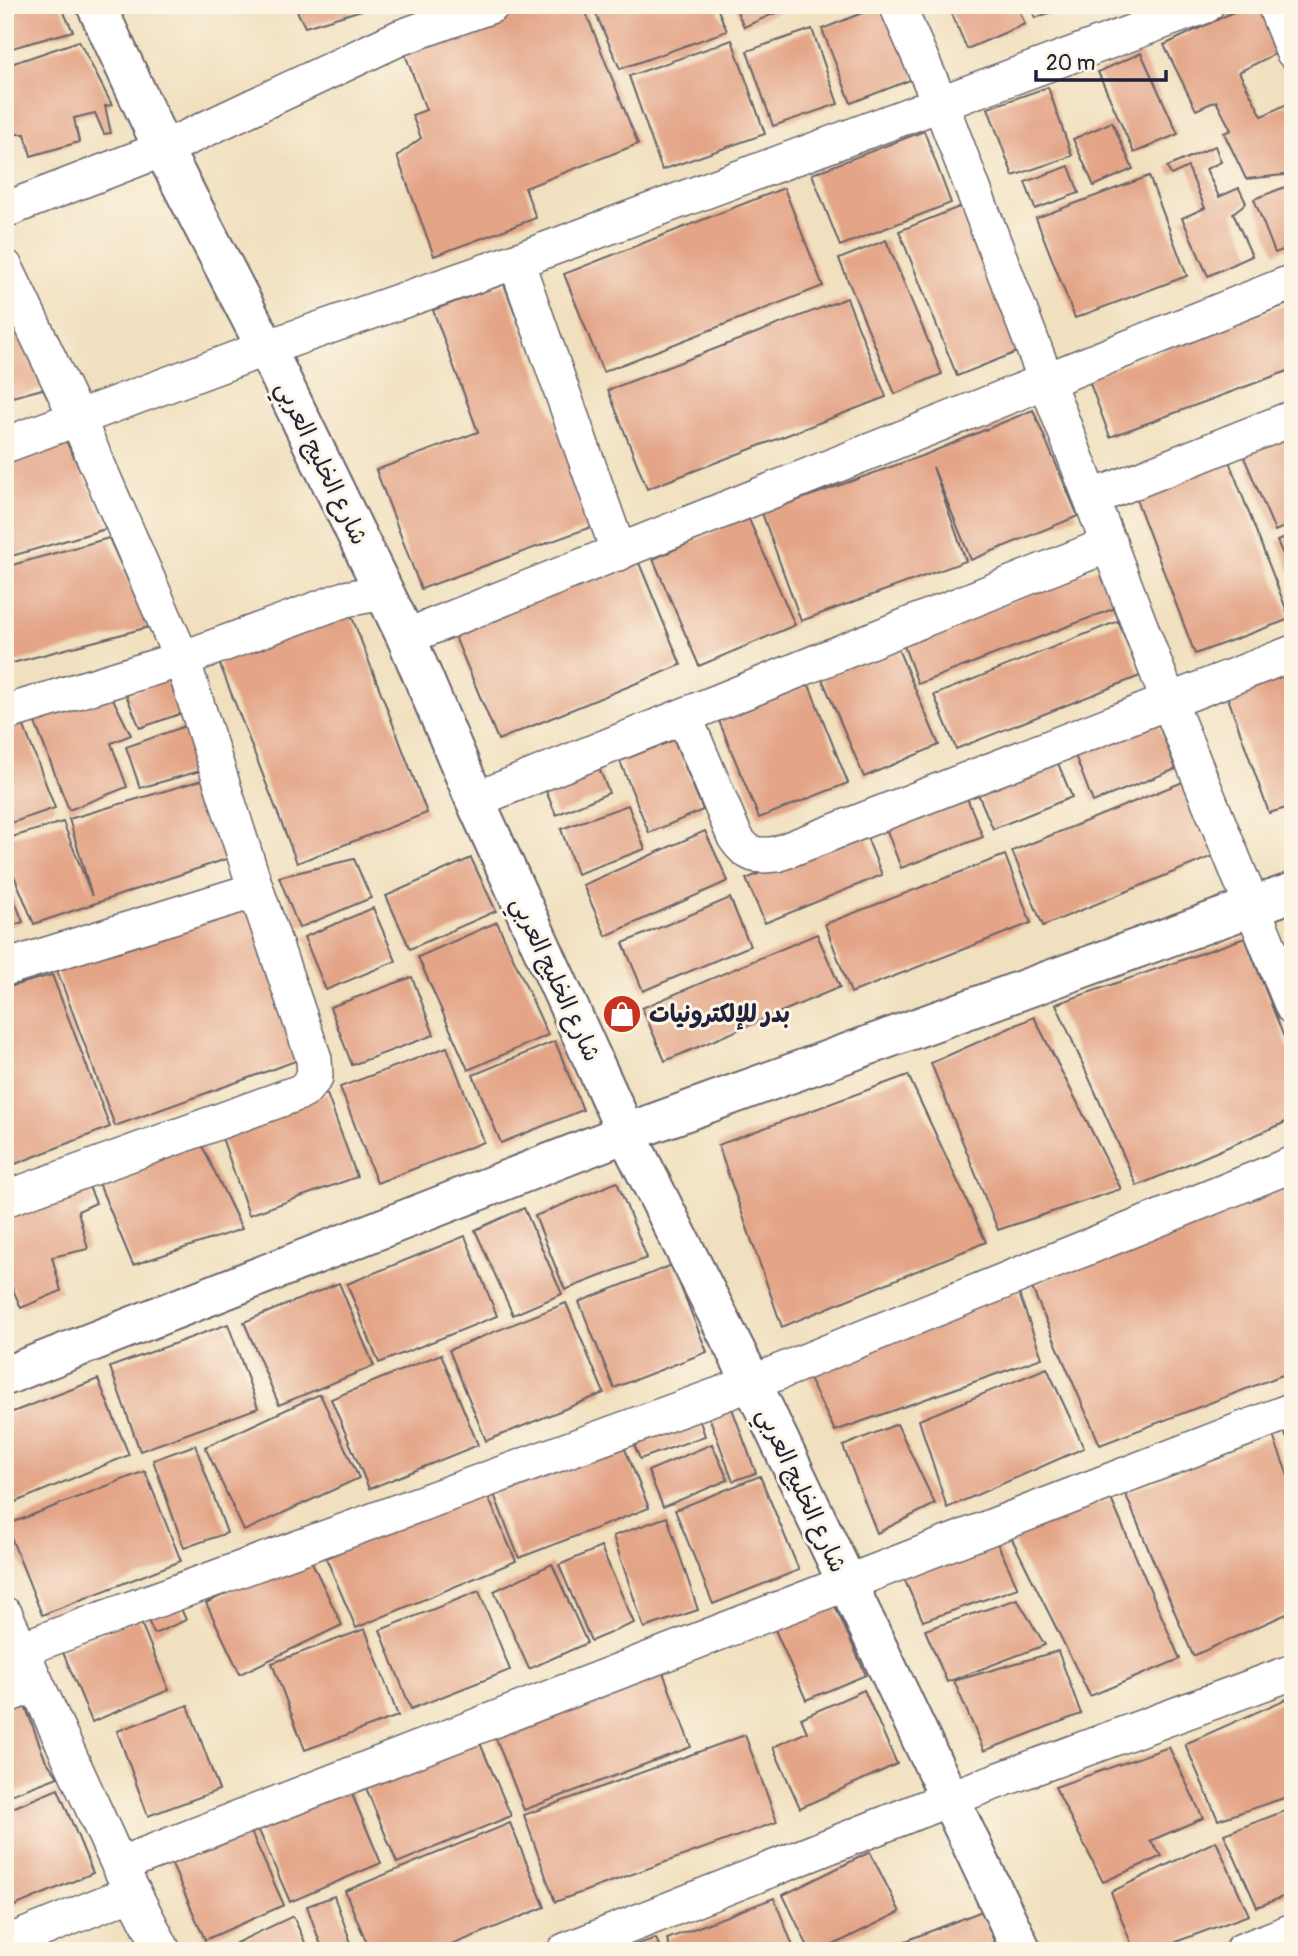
<svg xmlns="http://www.w3.org/2000/svg" width="1298" height="1956" font-family="Pangolin,'Playpen Sans Arabic',sans-serif">
	<rect width="100%" height="100%" fill="#fcf5e5"/>
	<filter id="ink" filterUnits="userSpaceOnUse"><feTurbulence type="fractalNoise" baseFrequency=".0143" numOctaves="2"/><feDisplacementMap in="SourceGraphic" scale="14" xChannelSelector="R" yChannelSelector="G"/><feConvolveMatrix kernelMatrix="1 2 1 2 8 2 1 2 1" color-interpolation-filters="sRGB"/></filter>
	<filter id="wash" filterUnits="userSpaceOnUse"><feTurbulence type="fractalNoise" baseFrequency=".00686" numOctaves="4" result="noise"/><feDisplacementMap in="SourceGraphic" scale="28" xChannelSelector="R" yChannelSelector="G"/><feGaussianBlur stdDeviation="1.57" result="paint"/><feColorMatrix in="noise" values="0 0 0 0 0 0 0 0 0 0 0 0 0 0 0 0 0 1.4 0 .05"/><feComposite in="paint" operator="in"/></filter>
	<g filter="url(#wash)">
		<rect width="100%" height="100%" fill="#f1e0bf"/>
		<g id="blocks">
			<g fill="#e3a487">
				<path d="M 5,5 L 60,5 L 73,31 L 5,50 Z"/>
				<path d="M 294,5 L 375,5 L 375,6 L 305,27 Z"/>
				<path d="M 507,5 L 583,5 L 638,144 L 525,188 L 536,218 L 434,256 L 397,156 L 421,138 L 412,115 L 426,110 L 399,38 Z"/>
				<path d="M 592,5 L 716,5 L 727,31 L 620,69 Z"/>
				<path d="M 734,5 L 793,5 L 744,27 Z"/>
				<path d="M 882,5 L 918,77 L 851,103 L 822,29 Z"/>
				<path d="M 948,5 L 1017,5 L 1025,24 L 967,49 Z"/>
				<path d="M 1030,5 L 1068,5 L 1068,6 L 1035,18 Z"/>
				<path d="M 1248,5 L 1261,5 L 1283,50 L 1239,72 L 1262,116 L 1293,101 L 1293,174 L 1246,179 L 1224,133 L 1231,130 L 1216,101 L 1196,110 L 1164,45 Z"/>
				<path d="M 812,29 L 838,104 L 773,126 L 747,51 Z"/>
				<path d="M 732,40 L 765,134 L 662,170 L 629,76 Z"/>
				<path d="M 79,41 L 112,105 L 105,106 L 111,133 L 104,134 L 95,113 L 74,118 L 79,142 L 31,156 L 25,134 L 5,134 L 5,66 Z"/>
				<path d="M 1141,53 L 1178,134 L 1134,153 L 1098,72 Z"/>
				<path d="M 1048,87 L 1072,156 L 1013,176 L 988,108 Z"/>
				<path d="M 1112,122 L 1133,169 L 1094,186 L 1073,139 Z"/>
				<path d="M 924,131 L 951,203 L 840,246 L 812,174 Z"/>
				<path d="M 1215,146 L 1221,162 L 1206,169 L 1219,197 L 1239,188 L 1246,203 L 1233,213 L 1252,256 L 1208,276 L 1182,218 L 1205,208 L 1188,167 L 1171,175 L 1167,167 Z"/>
				<path d="M 1069,166 L 1079,193 L 1035,209 L 1025,182 Z"/>
				<path d="M 1149,176 L 1187,276 L 1075,318 L 1036,218 Z"/>
				<path d="M 1293,184 L 1293,246 L 1275,253 L 1254,199 Z"/>
				<path d="M 784,188 L 823,286 L 603,372 L 564,274 Z"/>
				<path d="M 964,205 L 1022,350 L 957,376 L 899,231 Z"/>
				<path d="M 886,240 L 942,374 L 895,394 L 839,259 Z"/>
				<path d="M 504,284 L 594,526 L 421,589 L 376,470 L 478,432 L 433,310 Z"/>
				<path d="M 847,298 L 886,397 L 647,489 L 608,390 Z"/>
				<path d="M 1293,302 L 1293,369 L 1110,437 L 1088,378 Z"/>
				<path d="M 11,313 L 46,388 L 5,399 L 5,315 Z"/>
				<path d="M 1033,410 L 1078,516 L 971,560 L 933,467 L 966,561 L 801,621 L 762,513 L 927,454 Z"/>
				<path d="M 1293,428 L 1293,523 L 1275,531 L 1241,450 Z"/>
				<path d="M 65,439 L 109,528 L 5,558 L 5,458 Z"/>
				<path d="M 1227,456 L 1290,619 L 1195,654 L 1133,491 Z"/>
				<path d="M 748,517 L 795,625 L 699,666 L 653,559 Z"/>
				<path d="M 1293,534 L 1293,577 L 1277,541 Z"/>
				<path d="M 109,538 L 149,627 L 5,665 L 5,567 Z"/>
				<path d="M 637,558 L 681,665 L 498,740 L 453,632 Z"/>
				<path d="M 1103,566 L 1118,607 L 918,684 L 903,643 Z"/>
				<path d="M 347,604 L 427,813 L 297,863 L 216,654 Z"/>
				<path d="M 1118,621 L 1140,676 L 956,749 L 934,695 Z"/>
				<path d="M 895,642 L 939,745 L 864,777 L 820,674 Z"/>
				<path d="M 1293,670 L 1293,806 L 1269,813 L 1227,695 Z"/>
				<path d="M 179,676 L 188,711 L 140,728 L 126,695 Z"/>
				<path d="M 809,685 L 848,783 L 759,818 L 719,721 Z"/>
				<path d="M 111,695 L 131,735 L 111,743 L 127,787 L 69,810 L 34,720 Z"/>
				<path d="M 22,721 L 55,808 L 5,825 L 5,727 Z"/>
				<path d="M 1158,723 L 1176,769 L 1093,802 L 1075,755 Z"/>
				<path d="M 191,724 L 207,769 L 140,788 L 126,747 Z"/>
				<path d="M 674,740 L 703,810 L 649,833 L 620,761 Z"/>
				<path d="M 1057,761 L 1072,797 L 993,829 L 978,794 Z"/>
				<path d="M 597,763 L 609,793 L 556,815 L 543,784 Z"/>
				<path d="M 212,777 L 235,856 L 34,924 L 5,854 L 5,839 L 63,822 L 92,896 L 69,819 Z"/>
				<path d="M 1195,777 L 1225,851 L 1043,926 L 1012,851 Z"/>
				<path d="M 967,798 L 983,837 L 901,868 L 886,828 Z"/>
				<path d="M 628,805 L 645,849 L 577,874 L 561,829 Z"/>
				<path d="M 864,830 L 882,875 L 765,923 L 746,879 Z"/>
				<path d="M 705,831 L 728,881 L 606,936 L 583,885 Z"/>
				<path d="M 1005,855 L 1031,923 L 851,993 L 825,924 Z"/>
				<path d="M 471,858 L 496,911 L 410,949 L 386,896 Z"/>
				<path d="M 354,859 L 371,898 L 299,928 L 279,877 Z"/>
				<path d="M 5,876 L 23,922 L 5,928 Z"/>
				<path d="M 730,898 L 750,946 L 643,991 L 623,943 Z"/>
				<path d="M 251,902 L 304,1058 L 115,1126 L 55,965 Z"/>
				<path d="M 373,908 L 396,961 L 326,990 L 304,937 Z"/>
				<path d="M 497,922 L 548,1035 L 468,1070 L 418,957 Z"/>
				<path d="M 817,934 L 840,987 L 665,1061 L 642,1008 Z"/>
				<path d="M 1245,938 L 1293,1060 L 1293,1119 L 1137,1186 L 1056,1004 Z"/>
				<path d="M 52,975 L 110,1127 L 5,1168 L 5,988 Z"/>
				<path d="M 412,977 L 434,1035 L 352,1065 L 330,1007 Z"/>
				<path d="M 1034,1017 L 1121,1189 L 998,1230 L 931,1063 Z"/>
				<path d="M 555,1041 L 583,1110 L 501,1143 L 473,1075 Z"/>
				<path d="M 447,1047 L 484,1142 L 377,1183 L 340,1087 Z"/>
				<path d="M 908,1075 L 986,1242 L 782,1327 L 718,1145 Z"/>
				<path d="M 327,1094 L 357,1177 L 249,1215 L 220,1132 Z"/>
				<path d="M 199,1139 L 242,1229 L 133,1265 L 97,1179 Z"/>
				<path d="M 1293,1180 L 1293,1371 L 1100,1445 L 1031,1286 Z"/>
				<path d="M 87,1182 L 96,1203 L 78,1211 L 88,1249 L 52,1257 L 61,1291 L 21,1308 L 5,1271 L 5,1216 Z"/>
				<path d="M 617,1182 L 647,1258 L 565,1290 L 535,1216 Z"/>
				<path d="M 524,1208 L 562,1294 L 513,1315 L 475,1230 Z"/>
				<path d="M 465,1236 L 497,1316 L 379,1363 L 347,1284 Z"/>
				<path d="M 672,1265 L 707,1352 L 614,1388 L 579,1302 Z"/>
				<path d="M 339,1283 L 374,1366 L 279,1405 L 244,1322 Z"/>
				<path d="M 1018,1291 L 1042,1358 L 835,1431 L 806,1373 Z"/>
				<path d="M 566,1303 L 604,1393 L 486,1441 L 449,1350 Z"/>
				<path d="M 228,1324 L 258,1408 L 140,1451 L 110,1367 Z"/>
				<path d="M 441,1354 L 478,1445 L 369,1489 L 331,1399 Z"/>
				<path d="M 1047,1368 L 1084,1448 L 947,1508 L 919,1420 Z"/>
				<path d="M 98,1379 L 129,1455 L 11,1504 L 5,1489 L 5,1415 Z"/>
				<path d="M 320,1394 L 359,1478 L 244,1531 L 205,1447 Z"/>
				<path d="M 730,1403 L 756,1473 L 733,1481 L 707,1411 Z"/>
				<path d="M 697,1413 L 705,1436 L 640,1459 L 631,1437 Z"/>
				<path d="M 897,1424 L 935,1504 L 877,1533 L 843,1446 Z"/>
				<path d="M 1293,1426 L 1293,1451 L 1283,1430 Z"/>
				<path d="M 1273,1436 L 1293,1489 L 1293,1611 L 1193,1656 L 1125,1493 Z"/>
				<path d="M 621,1439 L 649,1508 L 519,1558 L 492,1489 Z"/>
				<path d="M 712,1444 L 728,1480 L 663,1507 L 648,1471 Z"/>
				<path d="M 195,1445 L 227,1533 L 184,1548 L 153,1460 Z"/>
				<path d="M 145,1471 L 181,1561 L 42,1615 L 6,1525 Z"/>
				<path d="M 760,1476 L 799,1570 L 713,1604 L 675,1510 Z"/>
				<path d="M 485,1490 L 516,1561 L 356,1628 L 326,1558 Z"/>
				<path d="M 1111,1499 L 1180,1659 L 1090,1696 L 1010,1535 Z"/>
				<path d="M 667,1517 L 698,1610 L 644,1628 L 613,1536 Z"/>
				<path d="M 993,1534 L 1018,1588 L 923,1621 L 901,1572 Z"/>
				<path d="M 601,1547 L 634,1623 L 591,1641 L 559,1565 Z"/>
				<path d="M 308,1554 L 342,1625 L 240,1674 L 206,1603 Z"/>
				<path d="M 552,1564 L 587,1643 L 529,1669 L 494,1591 Z"/>
				<path d="M 479,1591 L 510,1670 L 411,1709 L 380,1630 Z"/>
				<path d="M 831,1597 L 866,1675 L 806,1700 L 772,1623 Z"/>
				<path d="M 1017,1599 L 1045,1645 L 947,1682 L 925,1630 Z"/>
				<path d="M 179,1604 L 186,1620 L 154,1634 L 147,1618 Z"/>
				<path d="M 139,1618 L 169,1690 L 92,1722 L 62,1650 Z"/>
				<path d="M 365,1629 L 398,1716 L 305,1750 L 272,1663 Z"/>
				<path d="M 1058,1651 L 1081,1714 L 984,1751 L 954,1681 Z"/>
				<path d="M 661,1667 L 691,1747 L 524,1810 L 493,1731 Z"/>
				<path d="M 864,1690 L 897,1764 L 800,1808 L 773,1747 L 807,1732 L 801,1718 Z"/>
				<path d="M 1293,1696 L 1293,1795 L 1218,1820 L 1185,1744 Z"/>
				<path d="M 23,1700 L 45,1759 L 58,1777 L 5,1797 L 5,1707 Z"/>
				<path d="M 188,1705 L 219,1790 L 148,1816 L 117,1731 Z"/>
				<path d="M 745,1735 L 777,1822 L 555,1902 L 524,1815 Z"/>
				<path d="M 477,1736 L 511,1816 L 397,1863 L 364,1783 Z"/>
				<path d="M 1169,1747 L 1203,1818 L 1150,1841 L 1162,1856 L 1103,1882 L 1055,1787 Z"/>
				<path d="M 349,1787 L 381,1863 L 290,1902 L 257,1826 Z"/>
				<path d="M 58,1789 L 93,1873 L 5,1910 L 5,1811 Z"/>
				<path d="M 1293,1808 L 1293,1893 L 1257,1907 L 1224,1834 Z"/>
				<path d="M 247,1823 L 284,1905 L 205,1940 L 169,1858 Z"/>
				<path d="M 510,1823 L 545,1907 L 437,1951 L 370,1951 L 345,1891 Z"/>
				<path d="M 1216,1841 L 1249,1915 L 1151,1951 L 1134,1951 L 1111,1892 Z"/>
				<path d="M 870,1852 L 900,1912 L 821,1951 L 810,1951 L 783,1895 Z"/>
				<path d="M 334,1896 L 354,1951 L 323,1951 L 307,1906 Z"/>
				<path d="M 774,1898 L 795,1951 L 671,1951 L 667,1939 Z"/>
				<path d="M 982,1911 L 998,1951 L 880,1951 Z"/>
				<path d="M 293,1916 L 309,1951 L 240,1951 L 236,1943 Z"/>
				<path d="M 656,1938 L 661,1951 L 621,1951 L 621,1950 Z"/>
			</g>
		</g>
	</g>
	<g filter="url(#ink)">
		<use href="#blocks" fill-opacity="0" stroke="#6a6469" stroke-width="2"/>
		<g fill="none" stroke-linecap="round" stroke-linejoin="round">
			<g stroke="#6a6469" stroke-width="38">
				<g id="minor">
					<path d="M 897,5 L 941,105 L 1169,702 L 1293,1007"/>
					<path d="M 1275,5 L 1293,51"/>
					<path d="M 5,210 L 163,149 L 399,38 L 492,5"/>
					<path d="M 516,261 L 619,553"/>
					<path d="M 5,267 L 78,420 L 182,659 L 256,890 L 314,1059 L 315,1077 L 303,1091 L 5,1199"/>
					<path d="M 5,445 L 266,348 L 516,261 L 1206,5"/>
					<path d="M 1092,498 L 1293,418"/>
					<path d="M 406,637 L 1293,282"/>
					<path d="M 5,713 L 182,659 L 345,599 L 385,592"/>
					<path d="M 684,716 L 735,837 C 747,855 755,857 777,854 L 1293,653"/>
					<path d="M 475,800 L 1110,544"/>
					<path d="M 5,968 L 256,890"/>
					<path d="M 5,1615 L 119,1865 L 163,1951"/>
					<path d="M 21,1649 L 752,1383 L 1293,1164"/>
					<path d="M 5,1696 L 36,1684"/>
					<path d="M 119,1865 L 1293,1410"/>
					<path d="M 5,1944 L 133,1892"/>
					<path d="M 565,1951 L 948,1799 L 1293,1672"/>
					<path d="M 1242,1951 L 1293,1931"/>
				</g>
			</g>
			<g stroke="#6a6469" stroke-width="42">
				<path id="tertiary" d="M 5,1376 L 626,1133 L 1293,892"/>
			</g>
			<g stroke="#6a6469" stroke-width="42">
				<path id="secondary" d="M 96,5 L 163,149 L 266,348 L 406,637 L 475,800 L 626,1133 L 752,1383 L 1022,1951"/>
			</g>
			<use href="#minor" stroke="#fff" stroke-width="35"/>
			<use href="#tertiary" stroke="#fff" stroke-width="38"/>
			<use href="#secondary" stroke="#fff" stroke-width="38"/>
		</g>
	</g>
	<defs>
		<g id="shop-disc" transform="scale(2.0125)"><circle r="9.5" fill="#c8321e" stroke="#fcf5e5"/><path d="M-5-2.5h2.3a2.7 3.5 0 0 1 5.4 0H5L5.5 6h-11ZM-1.5-2.5h3a1.5 2.3 0 0 0-3 0Z" fill="#fff"/></g>
	</defs>
	<g fill-rule="evenodd">
		<use href="#shop-disc" x="622" y="1014"/>
	</g>
	<g text-anchor="middle" stroke-width="6" stroke-linejoin="round" paint-order="stroke">
		<g font-size="24" fill="#22223b" stroke="#fcf5e5">
			<text transform="translate(322 463) rotate(64)" y="8">شارع الخليج العربي</text>
			<text transform="translate(556 979) rotate(65)" y="8">شارع الخليج العربي</text>
			<text transform="translate(802 1490) rotate(65)" y="8">شارع الخليج العربي</text>
		</g>
		<g font-size="24" font-weight="bold" fill="#22223b" stroke="#fcf5e5" text-anchor="start">
			<text x="649" y="1022">بدر للإلكترونيات</text>
		</g>
	</g>
	<rect width="1298" height="1956" fill="none" stroke="#fcf5e5" stroke-width="28"/>
	<path d="M1036 70v10h130v-10" fill="none" stroke="#22223b" stroke-width="3.5"/>
	<text x="1046" y="70" font-size="21" fill="#22223b" stroke="#fcf5e5" stroke-width="5" paint-order="stroke">20 m</text>
</svg>
